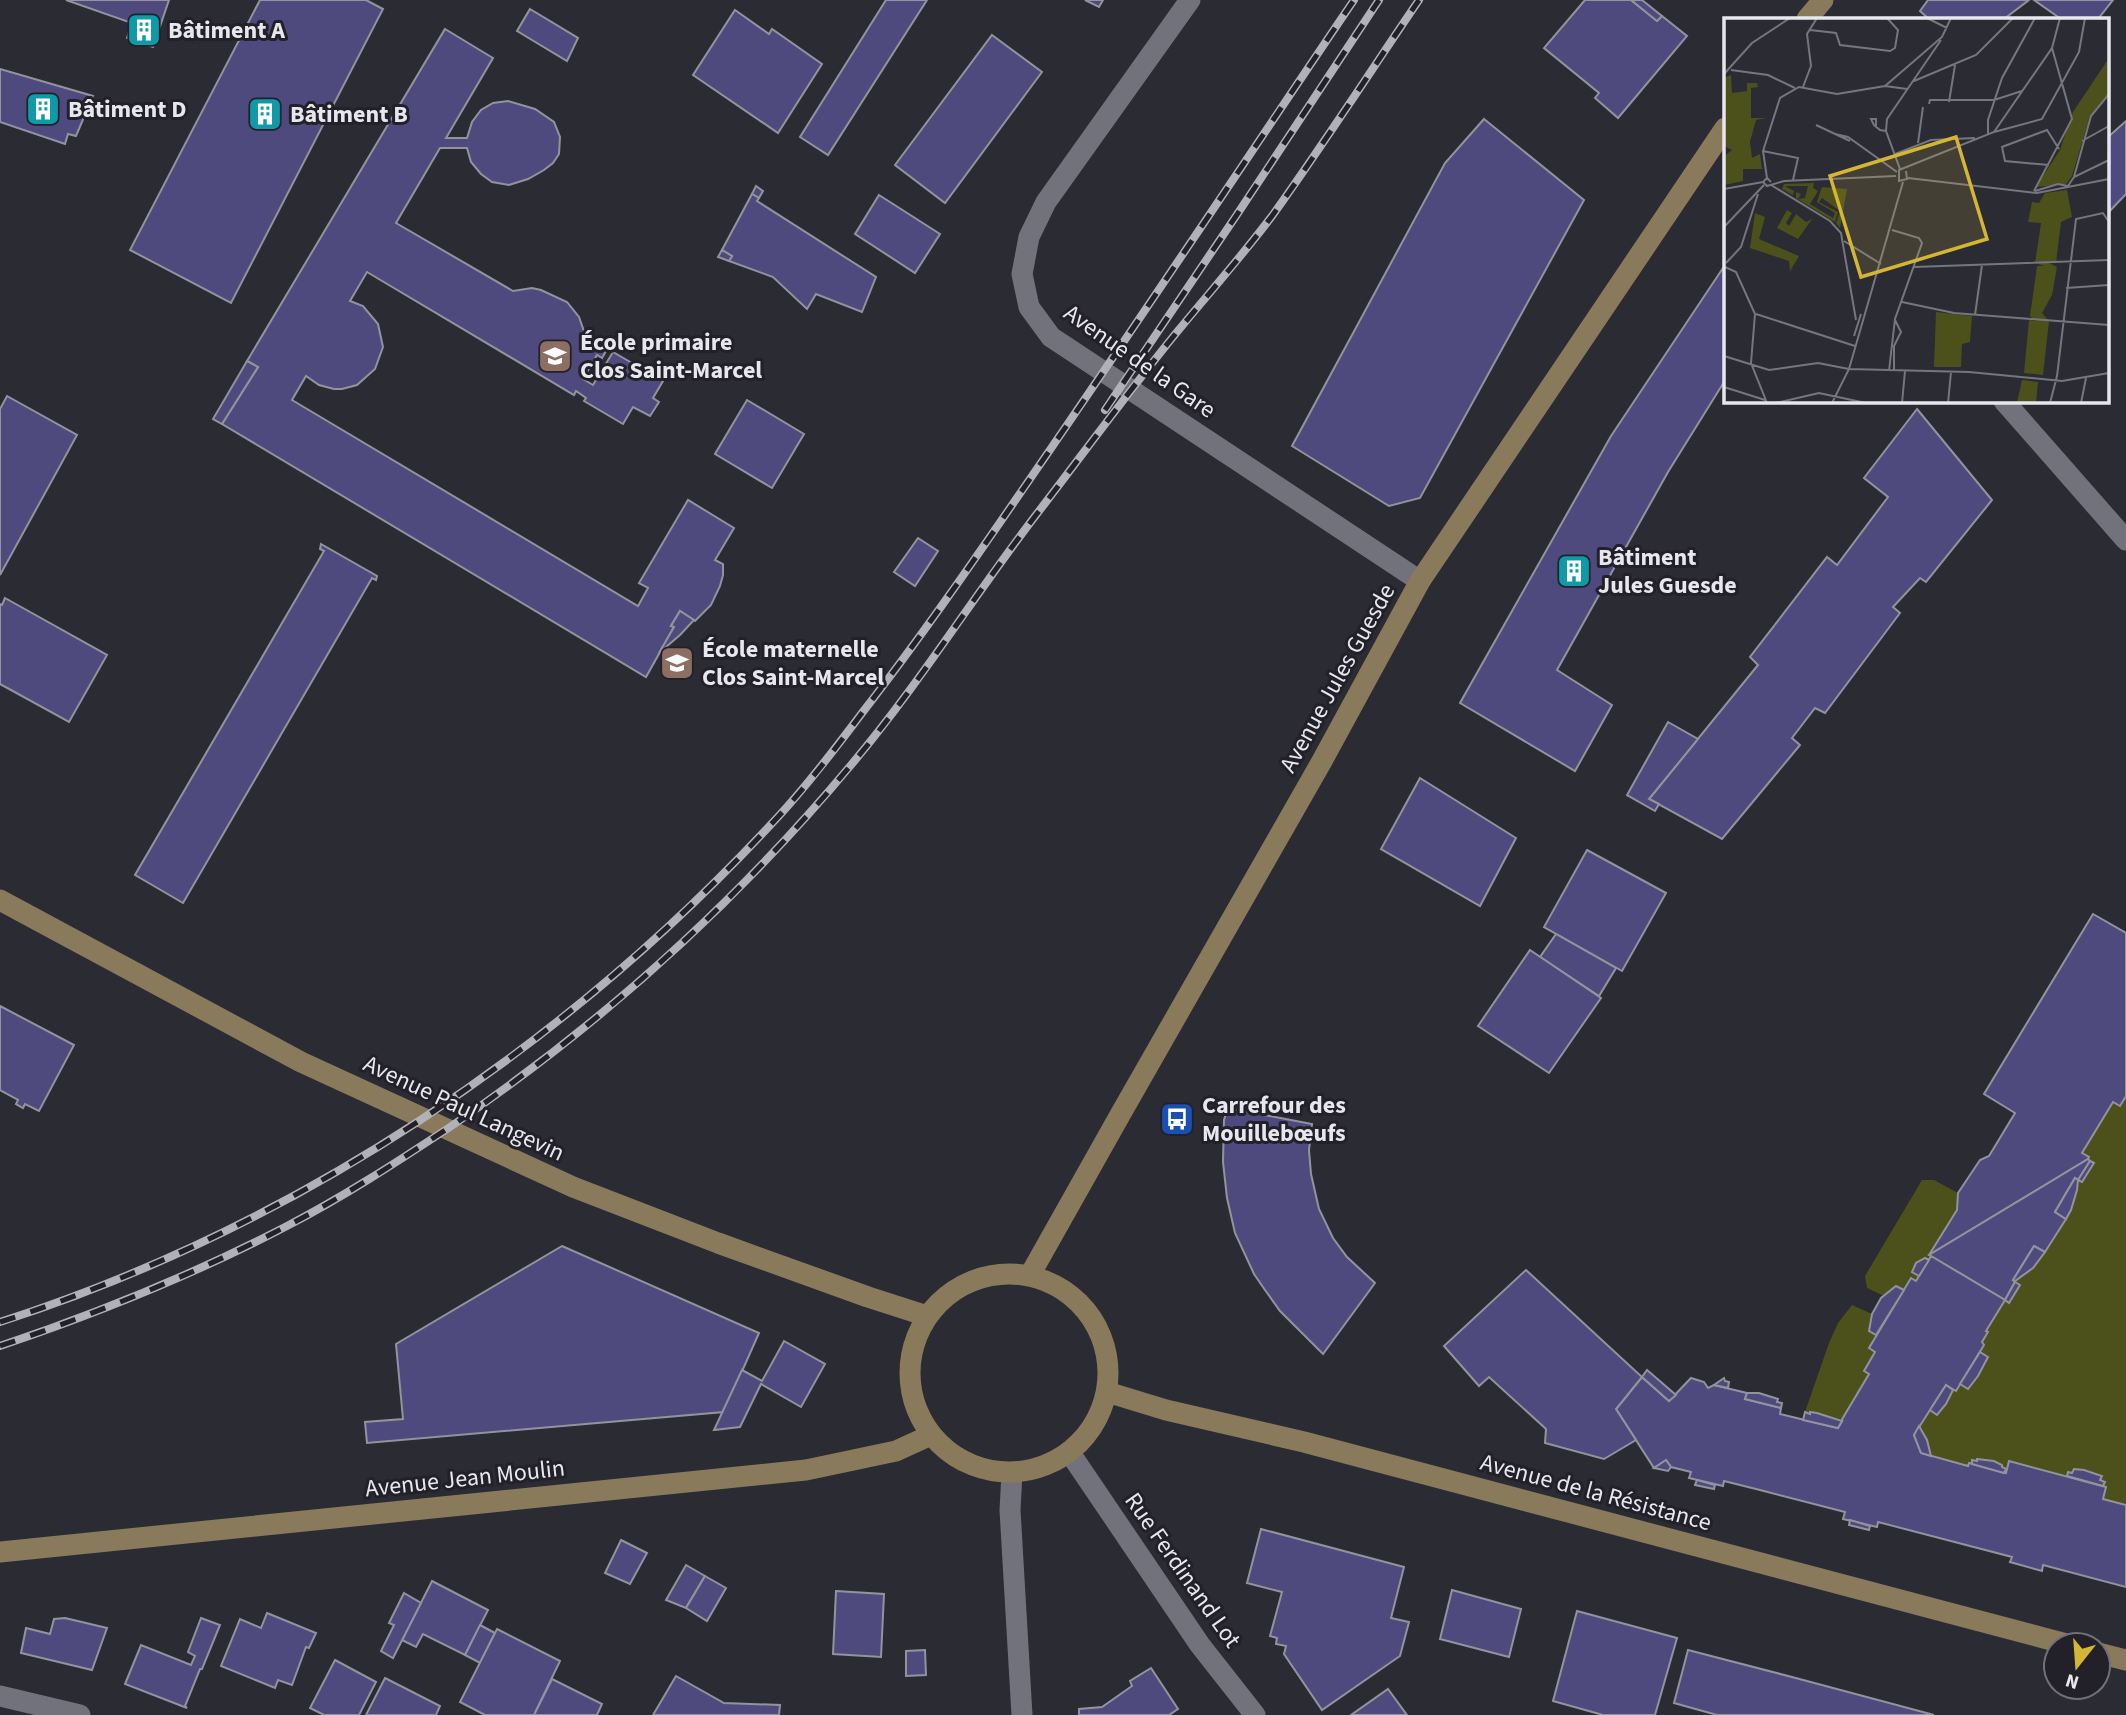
<svg xmlns="http://www.w3.org/2000/svg" width="2126" height="1715" font-family="'Source Sans 3',sans-serif">
	<rect width="100%" height="100%" fill="#2b2b34"/>
	<g fill="#4c501a">
		<path d="M 2126,1096 L 2126,1505 L 2103,1499 L 2106,1487 L 2103,1486 L 2104,1482 L 2100,1480 L 2101,1476 L 2084,1470 L 2074,1469 L 2072,1473 L 2069,1472 L 2067,1476 L 2010,1461 L 2006,1473 C 2004,1463 1990,1459 1977,1459 L 1977,1461 L 1972,1460 L 1972,1464 L 1969,1463 L 1968,1466 L 1931,1456 L 1927,1440 L 1919,1426 L 1926,1413 L 1928,1414 L 1930,1410 L 1937,1414 L 1946,1404 L 1953,1390 L 1956,1391 L 1960,1384 L 1968,1389 L 1978,1376 L 1988,1357 L 1980,1352 L 1984,1345 L 1982,1342 L 1988,1332 L 1986,1331 L 2005,1300 L 2009,1303 L 2020,1285 L 2015,1281 C 2044,1265 2074,1213 2078,1180 L 2082,1182 L 2093,1164 L 2088,1159 L 2089,1157 L 2082,1153 L 2113,1102 L 2120,1106 Z"/>
		<path d="M 1922,1180 L 1934,1180 L 1958,1193 L 1957,1210 L 1929,1254 L 1931,1256 L 1929,1260 L 1925,1258 L 1916,1263 L 1912,1272 L 1919,1276 L 1916,1281 L 1911,1278 L 1904,1290 L 1896,1286 L 1884,1296 L 1867,1288 L 1865,1276 Z"/>
		<path d="M 1852,1305 L 1872,1314 L 1869,1331 L 1876,1335 L 1869,1348 L 1875,1352 L 1864,1370 L 1869,1374 L 1841,1421 L 1810,1412 L 1810,1414 L 1805,1412 L 1829,1343 L 1838,1323 Z"/>
	</g>
	<g fill="#4f4a7d" stroke="#93939e" stroke-width="2">
		<path d="M 66,0 L 169,0 L 153,47 L 127,38 L 132,23 Z"/>
		<path d="M 260,0 L 366,0 L 383,9 L 231,303 L 130,250 Z"/>
		<path d="M 886,0 L 927,0 L 828,155 L 800,137 Z"/>
		<path d="M 1085,0 L 1103,0 L 1099,7 Z"/>
		<path d="M 1585,0 L 1631,0 L 1657,21 L 1662,16 L 1687,36 L 1618,118 L 1595,98 L 1599,93 L 1544,48 Z"/>
		<path d="M 1631,0 L 1642,0 L 1662,16 L 1657,21 Z"/>
		<path d="M 1928,0 L 2029,0 L 2004,19 L 1929,19 L 1920,11 Z"/>
		<path d="M 2034,0 L 2113,0 L 2098,19 L 2061,19 Z"/>
		<path d="M 530,9 L 578,38 L 567,61 L 517,31 Z"/>
		<path d="M 735,10 L 769,34 L 772,29 L 822,64 L 778,133 L 693,75 Z"/>
		<path d="M 445,29 L 493,58 L 446,138 L 467,138 L 472,122 L 481,110 L 493,103 L 508,101 L 535,109 L 554,122 L 560,137 L 559,154 L 553,163 L 544,170 L 528,179 L 509,185 L 492,182 L 481,174 L 471,162 L 467,148 L 440,148 L 396,223 L 513,291 L 532,288 L 541,290 L 567,302 L 579,317 L 585,334 L 603,345 L 601,349 L 606,351 L 602,358 L 597,355 L 583,379 L 593,385 L 613,352 L 663,381 L 653,398 L 659,402 L 650,416 L 633,407 L 623,424 L 584,401 L 586,398 L 576,391 L 574,395 L 367,272 L 350,301 L 363,306 L 378,324 L 383,347 L 375,369 L 357,385 L 342,389 L 334,389 L 319,385 L 306,376 L 292,400 L 638,606 L 648,588 L 639,583 L 688,500 L 734,528 L 715,560 L 723,564 L 723,575 L 720,586 L 711,605 L 695,621 L 680,611 L 671,626 L 674,627 L 646,677 L 222,424 L 258,367 L 247,361 Z"/>
		<path d="M 992,35 L 1042,72 L 945,203 L 895,165 Z"/>
		<path d="M 0,69 L 93,96 L 76,136 L 68,134 L 65,144 L 0,122 Z"/>
		<path d="M 1484,119 L 1584,200 L 1420,498 L 1389,506 L 1292,446 L 1445,163 Z"/>
		<path d="M 2126,121 L 2126,194 L 2107,214 L 2107,138 Z"/>
		<path d="M 756,186 L 763,191 L 759,198 L 752,194 Z"/>
		<path d="M 752,194 L 759,198 L 757,201 L 876,277 L 862,312 L 816,294 L 807,309 L 773,277 L 729,261 L 732,256 L 722,250 Z"/>
		<path d="M 879,195 L 940,234 L 915,273 L 855,234 Z"/>
		<path d="M 722,250 L 732,256 L 729,261 L 718,257 Z"/>
		<path d="M 1725,265 L 1725,383 L 1724,382 L 1668,472 L 1557,670 L 1612,705 L 1575,771 L 1460,703 L 1611,436 Z"/>
		<path d="M 247,361 L 258,367 L 222,424 L 213,419 Z"/>
		<path d="M 7,396 L 77,435 L 0,575 L 0,409 Z"/>
		<path d="M 747,400 L 804,434 L 772,488 L 715,454 Z"/>
		<path d="M 1917,409 L 1992,500 L 1926,582 L 1920,578 L 1893,607 L 1900,613 L 1825,713 L 1815,708 L 1792,738 L 1800,745 L 1722,839 L 1649,799 L 1758,665 L 1750,657 L 1827,557 L 1837,565 L 1888,497 L 1864,478 Z"/>
		<path d="M 918,538 L 938,551 L 915,586 L 894,572 Z"/>
		<path d="M 321,544 L 377,576 L 376,580 L 372,578 L 183,903 L 135,875 L 324,551 L 320,549 Z"/>
		<path d="M 5,598 L 107,655 L 69,722 L 0,684 L 0,604 L 2,605 Z"/>
		<path d="M 680,611 L 694,620 L 680,635 L 659,653 L 674,627 L 671,626 Z"/>
		<path d="M 1668,722 L 1698,739 L 1649,799 L 1659,804 L 1655,811 L 1627,795 Z"/>
		<path d="M 1420,778 L 1516,838 L 1480,906 L 1381,849 Z"/>
		<path d="M 1587,850 L 1666,893 L 1622,971 L 1544,927 Z"/>
		<path d="M 2093,914 L 2126,933 L 2126,1096 L 2120,1106 L 2113,1102 L 2082,1153 L 2089,1157 L 2088,1159 L 1929,1255 L 1957,1210 L 1958,1193 L 1980,1160 L 1989,1156 L 2015,1113 L 1984,1094 Z"/>
		<path d="M 1556,934 L 1616,968 L 1599,996 L 1540,957 Z"/>
		<path d="M 1530,950 L 1601,998 L 1549,1073 L 1478,1026 Z"/>
		<path d="M 0,1006 L 74,1045 L 39,1111 L 25,1104 L 23,1108 L 16,1104 L 18,1100 L 0,1090 Z"/>
		<path d="M 1228,1108 L 1312,1124 L 1309,1150 L 1311,1174 L 1319,1209 L 1333,1238 L 1347,1257 L 1375,1283 L 1323,1354 L 1280,1311 L 1265,1290 L 1254,1274 L 1235,1233 L 1227,1198 L 1223,1162 L 1224,1120 Z"/>
		<path d="M 2088,1159 L 2090,1161 L 2078,1180 L 2075,1178 L 2055,1212 L 2066,1219 L 2045,1252 L 2034,1246 L 2013,1280 L 2015,1282 L 2005,1300 L 1929,1255 Z"/>
		<path d="M 2090,1161 L 2094,1163 L 2082,1182 L 2078,1180 Z"/>
		<path d="M 2075,1178 L 2078,1180 L 2077,1190 L 2071,1210 L 2066,1219 L 2055,1212 Z"/>
		<path d="M 562,1246 L 759,1333 L 724,1412 L 367,1443 L 365,1422 L 403,1419 L 396,1344 Z"/>
		<path d="M 2034,1246 L 2045,1252 L 2033,1268 L 2015,1281 L 2013,1280 Z"/>
		<path d="M 1931,1256 L 2005,1300 L 1986,1331 L 1988,1332 L 1982,1342 L 1984,1345 L 1956,1391 L 1946,1385 L 1914,1435 L 1921,1453 L 1968,1466 L 1969,1463 L 2006,1473 L 2009,1461 L 2106,1487 L 2103,1499 L 2126,1505 L 2126,1587 L 2043,1565 L 2042,1571 L 2010,1562 L 2012,1557 L 1878,1522 L 1877,1527 L 1843,1519 L 1845,1512 L 1760,1490 L 1724,1481 L 1723,1486 L 1689,1478 L 1691,1472 L 1671,1467 L 1666,1460 L 1654,1468 L 1616,1409 L 1642,1377 L 1669,1401 L 1691,1378 L 1704,1382 L 1708,1388 L 1714,1385 L 1747,1393 L 1745,1399 L 1781,1408 L 1780,1414 L 1838,1428 L 1842,1421 L 1841,1421 L 1869,1374 L 1864,1371 L 1875,1352 L 1869,1348 L 1911,1278 L 1916,1281 Z"/>
		<path d="M 1925,1258 L 1929,1260 L 1919,1276 L 1912,1272 L 1916,1263 Z"/>
		<path d="M 1526,1270 L 1642,1377 L 1616,1409 L 1636,1440 L 1604,1459 L 1545,1443 L 1546,1429 L 1489,1377 L 1479,1386 L 1444,1346 Z"/>
		<path d="M 2015,1282 L 2020,1285 L 2009,1303 L 2005,1300 Z"/>
		<path d="M 1896,1286 L 1904,1290 L 1876,1335 L 1869,1331 L 1872,1314 L 1881,1298 Z"/>
		<path d="M 784,1341 L 825,1364 L 801,1407 L 761,1384 L 740,1427 L 714,1430 L 742,1370 L 762,1381 Z"/>
		<path d="M 1980,1352 L 1988,1357 L 1978,1376 L 1968,1389 L 1960,1384 Z"/>
		<path d="M 1647,1370 L 1676,1395 L 1669,1401 L 1642,1377 Z"/>
		<path d="M 1724,1378 L 1725,1381 L 1729,1382 L 1728,1388 L 1714,1385 Z"/>
		<path d="M 1946,1385 L 1953,1390 L 1946,1404 L 1937,1415 L 1930,1410 Z"/>
		<path d="M 1747,1393 L 1759,1393 L 1778,1399 L 1777,1402 L 1782,1403 L 1781,1408 L 1745,1399 Z"/>
		<path d="M 1805,1412 L 1810,1414 L 1810,1412 L 1817,1413 L 1842,1421 L 1838,1428 L 1803,1420 Z"/>
		<path d="M 1919,1426 L 1927,1440 L 1931,1456 L 1921,1453 L 1914,1435 Z"/>
		<path d="M 1977,1459 L 1994,1461 L 2002,1465 L 2002,1467 L 2006,1469 L 2004,1473 L 1972,1464 L 1972,1460 L 1977,1461 Z"/>
		<path d="M 1666,1460 L 1671,1467 L 1668,1471 L 1654,1468 Z"/>
		<path d="M 2074,1469 L 2084,1470 L 2102,1476 L 2100,1480 L 2105,1482 L 2103,1486 L 2067,1476 L 2068,1472 L 2072,1473 Z"/>
		<path d="M 1697,1480 L 1715,1485 L 1714,1489 L 1695,1485 Z"/>
		<path d="M 1850,1520 L 1870,1526 L 1869,1530 L 1849,1525 Z"/>
		<path d="M 1261,1529 L 1404,1567 L 1391,1618 L 1409,1622 L 1400,1656 L 1322,1710 L 1284,1654 L 1286,1646 L 1276,1644 L 1277,1638 L 1270,1636 L 1282,1592 L 1247,1583 Z"/>
		<path d="M 621,1540 L 647,1553 L 630,1584 L 605,1573 Z"/>
		<path d="M 686,1565 L 705,1576 L 686,1608 L 666,1600 Z"/>
		<path d="M 705,1576 L 726,1588 L 707,1621 L 686,1608 Z"/>
		<path d="M 432,1581 L 488,1610 L 465,1655 L 423,1634 L 416,1647 L 402,1640 Z"/>
		<path d="M 1452,1590 L 1521,1609 L 1509,1657 L 1440,1639 Z"/>
		<path d="M 836,1591 L 884,1594 L 881,1657 L 833,1654 Z"/>
		<path d="M 404,1593 L 421,1603 L 393,1658 L 381,1651 L 394,1625 L 389,1623 Z"/>
		<path d="M 1577,1611 L 1677,1638 L 1655,1715 L 1603,1715 L 1553,1701 Z"/>
		<path d="M 267,1613 L 316,1633 L 309,1648 L 306,1647 L 292,1685 L 278,1680 L 275,1688 L 221,1666 L 240,1619 L 261,1628 Z"/>
		<path d="M 65,1618 L 107,1628 L 92,1670 L 21,1653 L 26,1628 L 50,1634 L 54,1619 Z"/>
		<path d="M 201,1618 L 220,1625 L 202,1669 L 200,1669 L 185,1706 L 187,1708 L 125,1684 L 141,1645 L 191,1665 L 195,1656 L 188,1652 Z"/>
		<path d="M 480,1625 L 495,1633 L 480,1663 L 465,1655 Z"/>
		<path d="M 497,1629 L 560,1661 L 534,1715 L 485,1715 L 460,1702 Z"/>
		<path d="M 925,1650 L 926,1675 L 906,1676 L 906,1651 Z"/>
		<path d="M 1688,1650 L 1792,1677 L 1934,1715 L 1717,1715 L 1674,1703 Z"/>
		<path d="M 335,1660 L 376,1682 L 359,1715 L 324,1715 L 310,1708 Z"/>
		<path d="M 1151,1668 L 1178,1709 L 1169,1715 L 1079,1715 L 1079,1709 L 1102,1707 L 1132,1686 L 1130,1681 Z"/>
		<path d="M 676,1676 L 724,1703 L 780,1705 L 779,1715 L 653,1715 Z"/>
		<path d="M 385,1678 L 440,1706 L 436,1715 L 366,1715 Z"/>
		<path d="M 552,1679 L 602,1704 L 597,1715 L 534,1715 Z"/>
		<path d="M 1388,1689 L 1407,1715 L 1351,1715 Z"/>
	</g>
	<g fill="none" stroke-linecap="round" stroke-linejoin="round">
		<g stroke="#72727c" stroke-width="21">
			<path d="M 1190,0 L 1046,202 L 1029,237 L 1022,274 L 1029,307 L 1051,337 L 1420,581"/>
			<path d="M 2004,401 L 2126,540"/>
			<path d="M 1070,1453 L 1200,1645 L 1255,1715"/>
			<path d="M 1012,1473 L 1010,1510 L 1022,1715"/>
			<path d="M 0,1696 L 80,1715"/>
		</g>
		<g stroke="#897a5b" stroke-width="21">
			<path d="M 1807,19 L 1823,0"/>
			<path d="M 0,900 L 301,1062 L 573,1187 L 718,1243 L 868,1297 L 927,1316"/>
			<circle cx="1009" cy="1373" r="99"/>
			<path d="M 1030,1275 L 1120,1115 L 1322,761 L 1420,581 L 1725,128"/>
			<path d="M 1107,1392 L 1166,1410 L 1304,1442 L 2070,1645"/>
			<path d="M 0,1552 L 806,1470 L 896,1451 L 931,1435"/>
			<path d="M 2098,1653 L 2126,1660"/>
		</g>
		<g stroke="#b1b1b8" stroke-width="8">
			<g id="rail">
				<path d="M 1105,410 L 1236,216 L 1379,0"/>
				<path d="M 0,1322 C 296,1227 565,1047 776,819 C 807,786 835,749 862,713 C 922,636 977,556 1032,476 C 1141,318 1247,158 1354,0"/>
				<path d="M 0,1346 C 98,1313 195,1274 287,1226 C 343,1197 397,1162 450,1127 C 600,1025 734,905 851,765 C 918,686 973,597 1036,515 C 1083,454 1128,392 1177,332 C 1209,293 1242,256 1272,216 C 1323,145 1370,72 1419,0"/>
			</g>
		</g>
		<use href="#rail" stroke="#22212a" stroke-width="5" stroke-dasharray="16" stroke-linecap="butt"/>
	</g>
	<defs>
		<g id="building-square" transform="scale(1.75)"><rect x="-9" y="-9" width="18" height="18" rx="4" fill="#0f9aa8" stroke="#22212a"/><path d="M-4-6H4V6H1V3H-1V6H-4ZM-2.5-4.3h1.7v1.8h-1.7ZM.8-4.3h1.7v1.8H.8ZM-2.5-1h1.7V.8h-1.7ZM.8-1h1.7V.8H.8Z" fill="#fff"/></g>
		<g id="school-square" transform="scale(1.75)"><rect x="-9" y="-9" width="18" height="18" rx="4" fill="#8d6e63" stroke="#22212a"/><path d="M0-5L7-2L0 1L-7-2ZM-4 1L0 2.5L4 1V4Q0 6-4 4Z" fill="#fff"/></g>
		<g id="bus-square" transform="scale(1.75)"><rect x="-9" y="-9" width="18" height="18" rx="4" fill="#1a4fb4" stroke="#22212a"/><path d="M-5-6H5V4H4V6H2V4H-2V6H-4V4H-5ZM-3.5-4V0h7V-4ZM-3.5 1.2v1.5H-2V1.2ZM2 1.2v1.5H3.5V1.2Z" fill="#fff"/></g>
	</defs>
	<g fill-rule="evenodd">
		<use href="#building-square" x="144" y="30"/>
		<use href="#building-square" x="43" y="109"/>
		<use href="#building-square" x="265" y="114"/>
		<use href="#school-square" x="555" y="356"/>
		<use href="#building-square" x="1574" y="571"/>
		<use href="#school-square" x="677" y="663"/>
		<use href="#bus-square" x="1177" y="1119"/>
	</g>
	<g text-anchor="middle" stroke-width="6" stroke-linejoin="round" paint-order="stroke">
		<g font-size="24" font-weight="bold" fill="#e7e7ed" stroke="#22212a" text-anchor="start">
			<text x="168" y="38">Bâtiment A</text>
			<text x="68" y="117">Bâtiment D</text>
			<text x="290" y="122">Bâtiment B</text>
			<text x="580" y="350">École primaire<tspan x="580" dy="28">Clos Saint-Marcel</tspan></text>
			<text x="1598" y="565">Bâtiment<tspan x="1598" dy="28">Jules Guesde</tspan></text>
			<text x="702" y="657">École maternelle<tspan x="702" dy="28">Clos Saint-Marcel</tspan></text>
			<text x="1202" y="1113">Carrefour des<tspan x="1202" dy="28">Mouillebœufs</tspan></text>
		</g>
		<g font-size="24" fill="#e7e7ed" stroke="#22212a">
			<text transform="translate(1140 361) rotate(35)" y="8">Avenue de la Gare</text>
			<text transform="translate(1337 678) rotate(-61)" y="8">Avenue Jules Guesde</text>
			<text transform="translate(464 1108) rotate(25)" y="8">Avenue Paul Langevin</text>
			<text transform="translate(465 1478) rotate(-6)" y="8">Avenue Jean Moulin</text>
			<text transform="translate(1596 1492) rotate(15)" y="8">Avenue de la Résistance</text>
			<text transform="translate(1183 1570) rotate(55)" y="8">Rue Ferdinand Lot</text>
		</g>
	</g>
	<g transform="translate(1724 18)">
		<rect width="385" height="385" fill="#2b2b34"/>
		<path d="M 385,40 L 385,75 L 366,98 L 348,158 L 342,166 L 312,169 L 336,132 L 349,94 ZM 7,57 L 8,75 L 23,73 L 23,65 L 33,65 L 34,69 L 27,70 L 27,100 L 42,100 L 32,102 L 26,124 L 28,140 L 36,136 L 38,151 L 19,151 L 19,163 L 0,167 L 0,138 L 8,132 L 0,128 L 0,60 ZM 90,165 L 89,170 L 94,173 L 86,186 L 109,200 L 111,195 L 93,184 L 98,169 L 123,171 L 116,210 L 112,205 L 116,193 L 98,180 L 95,184 L 114,194 L 111,204 L 72,180 L 72,174 L 77,176 L 74,181 L 81,180 L 84,168 L 61,168 L 70,173 L 69,177 L 58,171 L 60,166 ZM 343,172 L 348,199 L 337,204 L 332,245 L 325,245 L 333,249 L 328,277 L 318,295 L 325,303 L 319,357 L 300,355 L 305,302 L 312,303 L 306,298 L 313,248 L 320,248 L 311,245 L 317,205 L 304,204 L 308,184 L 315,185 L 321,175 ZM 63,192 L 68,195 L 62,205 L 65,208 L 72,196 L 82,204 L 88,201 L 74,221 L 53,210 ZM 31,195 L 41,199 L 35,221 L 75,238 L 66,253 L 65,243 L 26,230 ZM 212,294 L 248,298 L 246,324 L 238,326 L 237,349 L 210,349 ZM 298,362 L 314,364 L 312,385 L 293,385 Z" fill="#4c501a"/>
		<path fill="none" stroke="#76767e" stroke-width="2" d="M 203,0 L 223,10M 86,12 L 112,15 L 116,27 L 166,33 L 171,30 L 174,12 L 163,0M 7,52 L 44,57 L 71,70M 0,56 L 28,25 L 66,0M 190,63 L 252,37 L 289,0M 161,68 L 183,71M 79,69 L 87,48 L 83,16 L 93,0M 225,84 L 231,47M 205,86 L 206,82 L 270,82 L 298,73M 92,107 L 126,123M 152,109 L 152,101 L 147,101 L 150,107 L 156,112 L 162,113M 270,114 L 318,101 L 355,34 L 361,0M 111,116 L 124,119 L 173,154M 264,117 L 264,102 L 278,60 L 311,0M 358,123 L 385,108M 194,125 L 199,89M 39,133 L 74,140 L 69,162M 171,136 L 207,122 L 251,120M 325,147 L 281,143 L 278,129 L 323,112 L 335,131M 176,151 L 162,113 L 163,101 L 217,22M 182,153 L 183,161 L 175,163 L 175,152 L 270,114 L 328,30 L 336,0M 350,159 L 367,98 L 385,76M 43,160 L 39,133 L 56,80 L 75,69 L 113,76 L 161,68 L 218,19 L 227,0M 184,160 L 313,175 L 385,161M 47,164 L 43,160 L 39,164 L 43,168 L 60,163 L 172,158M 47,167 L 106,203 L 117,215 L 132,302M 344,168 L 350,159 L 385,142M 0,171 L 39,164M 310,173 L 348,101 L 328,30M 311,173 L 334,166 L 344,168M 0,209 L 40,167M 120,223 L 157,246M 2,245 L 17,229 L 34,176M 1,249 L 12,254 L 31,296 L 27,345 L 43,385M 190,249 L 385,242M 342,270 L 385,267M 178,284 L 230,295 L 385,307M 32,296 L 131,328M 251,297 L 258,247M 130,318 L 137,296M 0,338 L 45,352 L 94,345 L 125,351M 125,351 L 245,354 L 338,363 L 385,355M 165,353 L 171,301 L 198,225 L 195,220 L 168,212M 170,353 L 170,328 L 177,314 L 171,302M 0,369 L 41,382M 52,385 L 95,375 L 142,385M 108,385 L 125,351 L 179,164M 178,385 L 181,353M 224,385 L 227,354M 326,385 L 333,358 L 352,201 L 379,195 L 385,204M 357,385 L 362,360"/>
		<path fill="#d3b635" fill-opacity="0.15" stroke="#d3b635" stroke-width="3.5" d="M 232,119 L 263,221 L 137,259 L 106,158 Z"/>
		<rect width="385" height="385" fill="none" stroke="#e7e7ed" stroke-width="3.5"/>
	</g>
	<g transform="translate(2077 1666) rotate(197)"><circle r="33" fill="#22212a" stroke="#717078" stroke-width="2"/>
	<path d="M0-5L12 26L0 18L-12 26Z" fill="#d3b635"/>
	<text y="-10" font-size="19" font-weight="bold" text-anchor="middle" fill="#e7e7ed">N</text>
	</g>
</svg>
